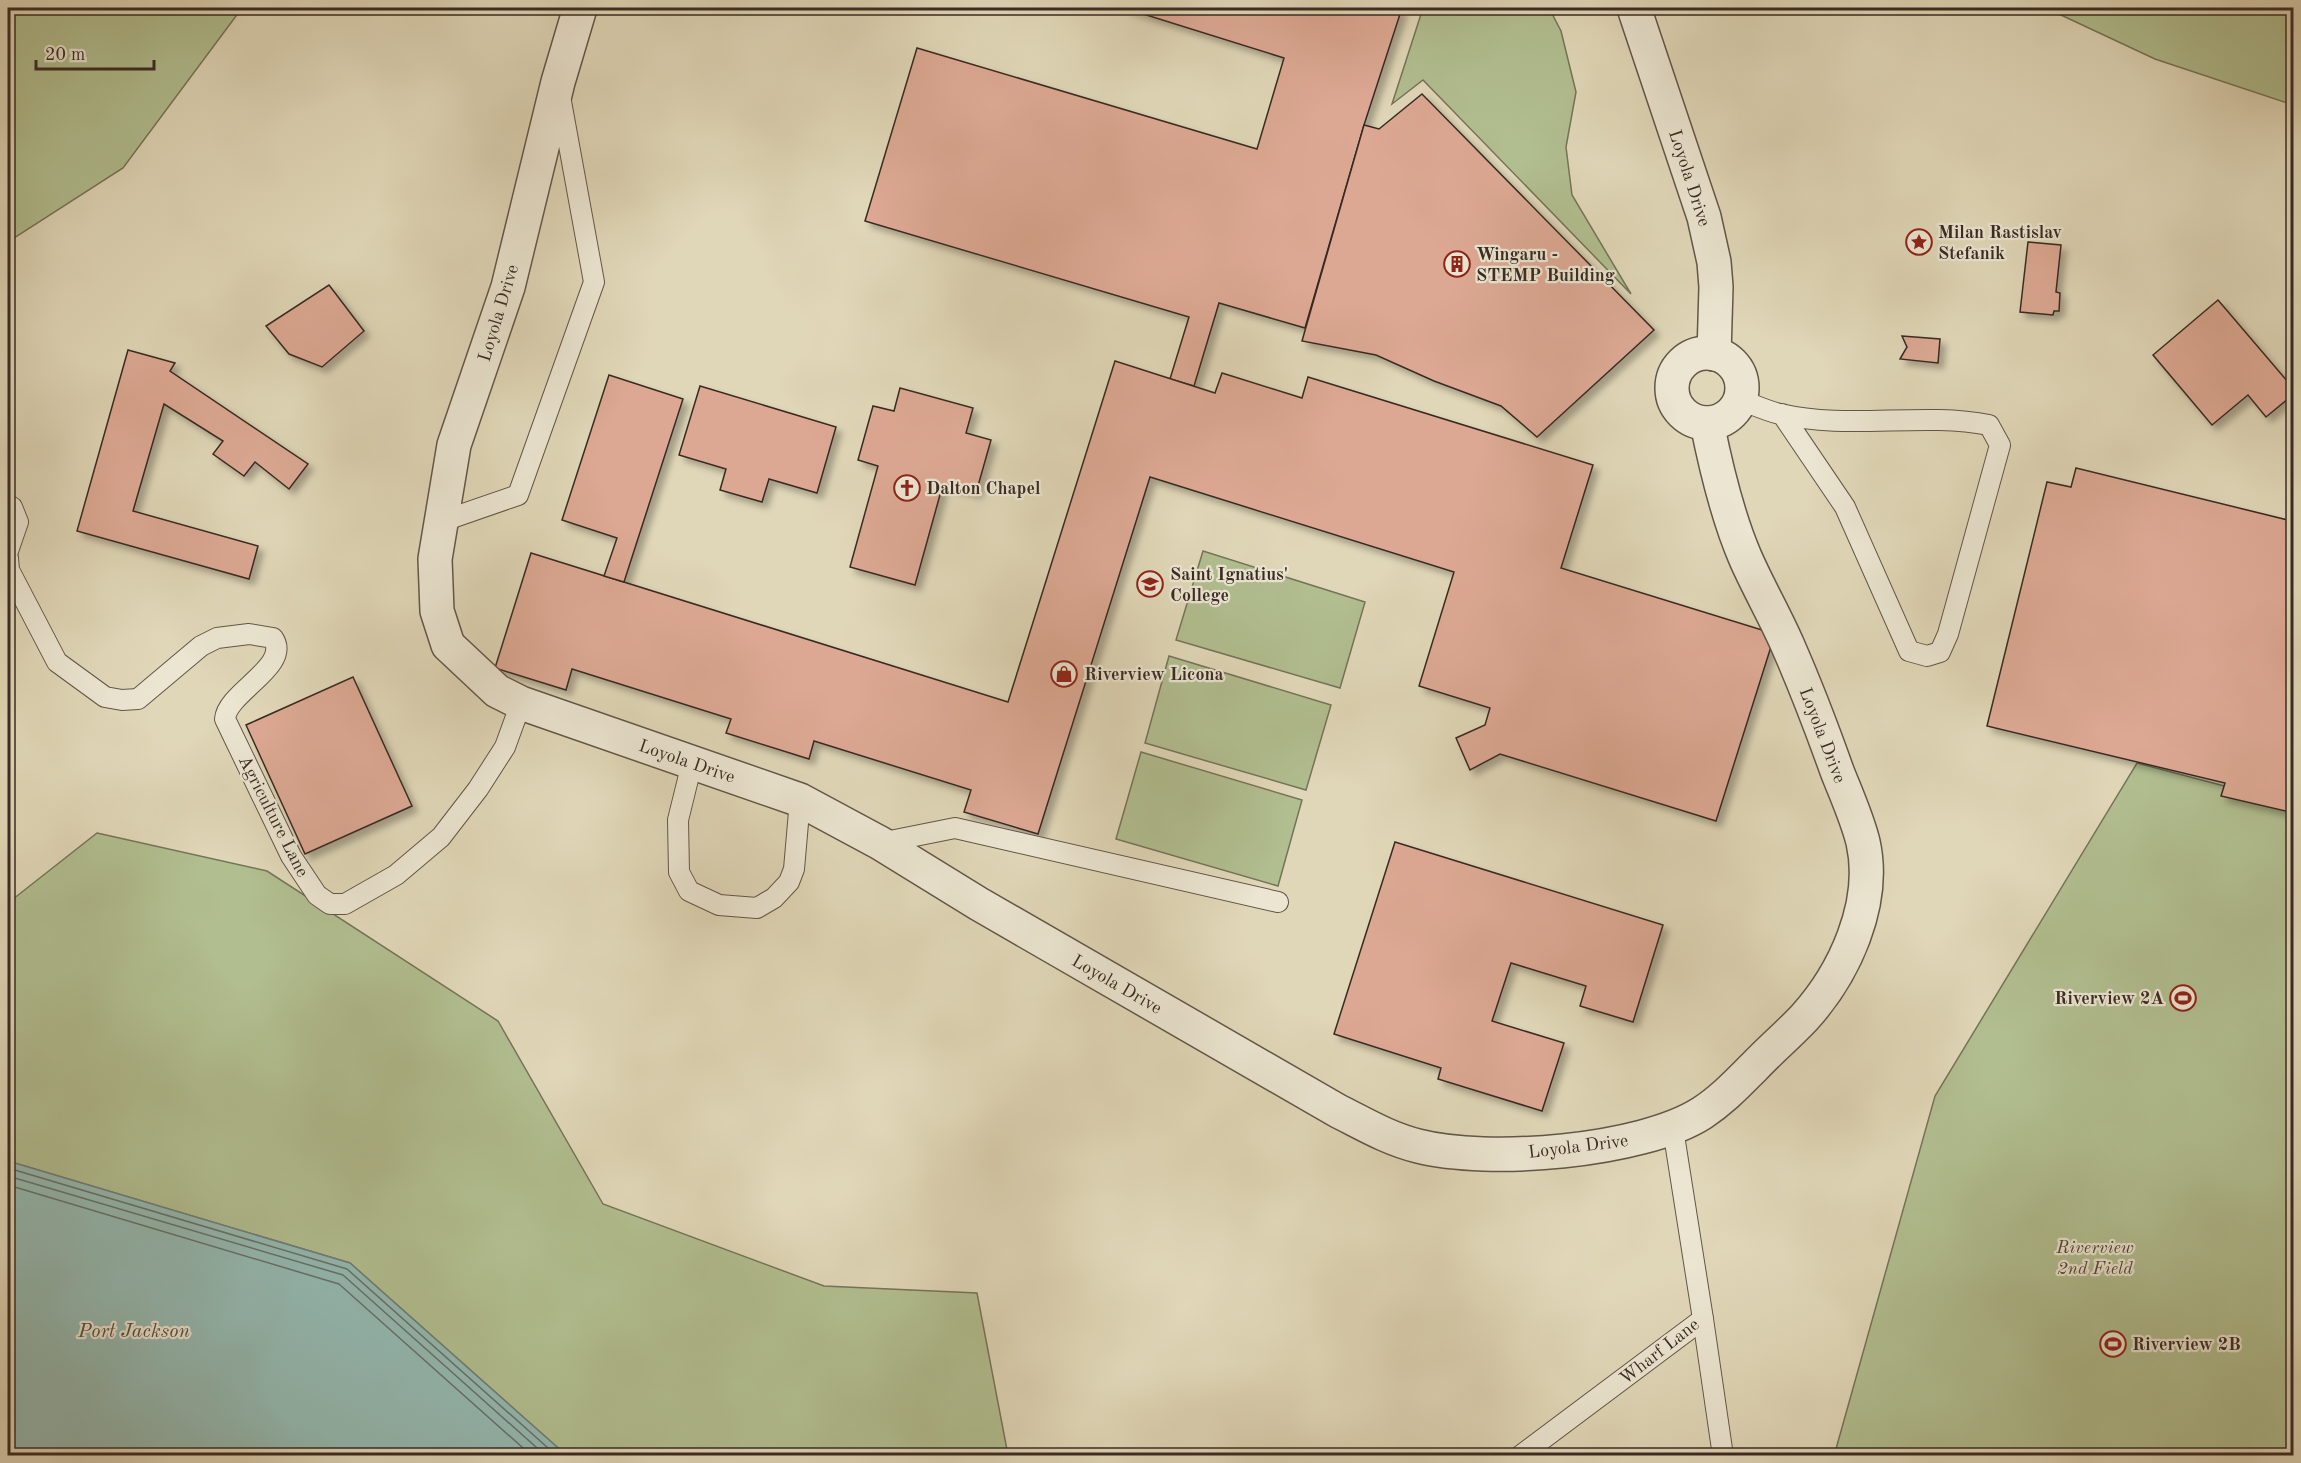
<svg xmlns="http://www.w3.org/2000/svg" width="2301" height="1463" font-family="'Old Standard TT',serif">
	<defs>
		<filter id="shadow"><feDropShadow dx="5.5" dy="5.5" stdDeviation="3" flood-color="#0004"/></filter>
	</defs>
	<rect width="100%" height="100%" fill="#e0d7b8"/>
	<filter id="stains"><feTurbulence type="fractalNoise" baseFrequency=".00333" numOctaves="4"/><feColorMatrix values="0 0 0 0 .2 0 0 0 0 .09 0 0 0 0 .02 0 0 0 .5 -.17"/></filter>
	<radialGradient id="worn" r=".72"><stop offset=".6" stop-color="#630" stop-opacity="0"/><stop offset="1" stop-color="#630" stop-opacity=".3"/></radialGradient>
	<g fill="#b1be90" stroke="#75745a" stroke-width="1.5">
		<path d="M 8,8 L 242,8 L 123,168 L 8,242 Z"/>
		<path d="M 1423,8 L 1549,8 L 1561,31 L 1576,92 L 1566,147 L 1572,195 L 1631,294 L 1423,80 L 1392,104 Z"/>
		<path d="M 2046,8 L 2293,8 L 2293,105 L 2155,59 Z"/>
		<path d="M 1203,551 L 1365,602 L 1340,688 L 1176,640 Z"/>
		<path d="M 1169,656 L 1331,705 L 1306,790 L 1145,743 Z"/>
		<path d="M 1141,752 L 1302,800 L 1278,886 L 1116,839 Z"/>
		<path d="M 2137,763 L 2293,804 L 2293,1455 L 1834,1456 L 1935,1096 Z"/>
		<path d="M 97,833 L 267,871 L 498,1021 L 603,1204 L 824,1286 L 977,1293 L 1008,1455 L 566,1455 L 350,1263 L 8,1161 L 8,903 Z"/>
	</g>
	<path fill="#94b9b1" stroke="#708078" stroke-width="1.5" d="M 8,1161 L 350,1263 L 566,1455 L 8,1455 Z"/>
	<g fill="none" stroke-linecap="round" stroke-linejoin="round">
		<g stroke="#66726a" stroke-width="1.5">
			<path d="M 8,1168 L 347,1269 L 557,1456"/>
			<path d="M 8,1176 L 343,1275 L 546,1456"/>
			<path d="M 8,1185 L 339,1284 L 532,1456"/>
		</g>
	</g>
	<g fill="#dca893" stroke="#392b23" stroke-width="1.5" filter="url(#shadow)">
		<path d="M 1124,8 L 1402,8 L 1364,125 L 1305,328 L 1219,303 L 1194,386 L 1170,379 L 1189,317 L 865,221 L 917,48 L 1257,149 L 1284,58 Z"/>
		<path d="M 1422,94 L 1654,330 L 1537,437 L 1501,406 L 1434,381 L 1376,355 L 1302,341 L 1364,125 L 1379,129 Z"/>
		<path d="M 2028,242 L 2061,245 L 2056,292 L 2060,293 L 2059,311 L 2054,311 L 2053,315 L 2020,312 Z"/>
		<path d="M 329,285 L 364,331 L 322,367 L 289,354 L 266,326 Z"/>
		<path d="M 2218,300 L 2294,389 L 2294,394 L 2266,417 L 2248,395 L 2212,425 L 2153,355 Z"/>
		<path d="M 1902,336 L 1940,339 L 1938,363 L 1900,359 L 1907,347 Z"/>
		<path d="M 128,350 L 175,363 L 170,371 L 308,464 L 289,489 L 255,462 L 244,476 L 213,454 L 223,441 L 164,404 L 133,511 L 258,546 L 249,579 L 77,531 Z"/>
		<path d="M 1115,361 L 1215,393 L 1222,373 L 1302,398 L 1308,377 L 1593,465 L 1561,568 L 1775,634 L 1716,821 L 1500,754 L 1470,770 L 1456,738 L 1485,725 L 1490,708 L 1419,686 L 1454,572 L 1150,477 L 1038,834 L 964,812 L 971,790 L 814,741 L 809,759 L 726,733 L 731,719 L 572,669 L 566,690 L 495,668 L 531,553 L 1008,702 Z"/>
		<path d="M 609,375 L 683,399 L 624,582 L 604,576 L 617,538 L 562,520 Z"/>
		<path d="M 700,386 L 836,427 L 817,493 L 769,479 L 762,502 L 720,490 L 726,469 L 679,455 Z"/>
		<path d="M 900,388 L 973,408 L 966,433 L 991,440 L 976,493 L 943,484 L 915,585 L 850,567 L 878,466 L 858,460 L 873,406 L 894,411 Z"/>
		<path d="M 2076,468 L 2292,521 L 2294,515 L 2294,813 L 2221,796 L 2225,783 L 1987,726 L 2047,482 L 2071,487 Z"/>
		<path d="M 353,677 L 412,806 L 305,854 L 246,725 Z"/>
		<path d="M 1395,842 L 1663,925 L 1633,1022 L 1580,1006 L 1586,986 L 1511,963 L 1492,1021 L 1564,1043 L 1542,1111 L 1438,1079 L 1441,1068 L 1334,1034 Z"/>
	</g>
	<g fill="none" stroke-linecap="round" stroke-linejoin="round">
		<g stroke="#635648" stroke-width="22">
			<g id="service">
				<path d="M 1741,400 C 1754,405 1767,411 1780,414 C 1848,430 1921,412 1989,425 L 2000,445 L 1948,634 L 1940,652 L 1927,656 L 1909,651 L 1845,507 L 1782,414"/>
				<path d="M 8,505 L 12,507 L 18,522 L 8,551"/>
				<path d="M 440,522 L 518,495 L 594,282 L 560,96"/>
				<path d="M 8,558 L 9,570 L 57,662 L 105,697 L 122,700 L 138,699 L 201,646 L 217,638 L 249,634 L 273,638 C 292,666 227,692 225,719 L 291,856 L 317,895 L 330,904 L 345,904 L 396,875 L 441,837 L 478,789 L 505,747 L 521,703"/>
				<path d="M 692,763 L 678,820 L 679,872 L 689,891 L 719,905 L 757,908 L 774,898 L 789,882 L 794,869 L 800,800"/>
				<path d="M 880,843 L 955,828 L 1278,902"/>
				<path d="M 1703,1319 L 1723,1456"/>
				<path d="M 1520,1456 L 1703,1319 L 1673,1129"/>
			</g>
		</g>
		<g stroke="#635648" stroke-width="36">
			<g id="minor">
				<path d="M 580,8 L 558,82 L 508,287 L 454,445 L 435,559 L 437,611 L 448,645 L 497,691 L 521,703 L 800,800 L 880,843 L 979,904 L 1338,1111 C 1364,1124 1389,1139 1418,1146 C 1488,1164 1641,1152 1702,1113 C 1722,1100 1737,1084 1754,1067 C 1770,1050 1788,1035 1804,1018 C 1844,974 1877,904 1863,842 C 1857,818 1846,794 1837,771 C 1822,729 1806,687 1788,646 C 1775,616 1758,587 1745,557 C 1727,515 1716,468 1707,423"/>
				<path d="M 1634,8 L 1704,217 L 1714,262 L 1716,287 L 1714,354"/>
				<circle cx="1707" cy="388" r="35"/>
			</g>
		</g>
		<use href="#service" stroke="#ebe5d1" stroke-width="20"/>
		<use href="#minor" stroke="#ebe5d1" stroke-width="33"/>
	</g>
	<defs>
		<g id="sight-ring" transform="scale(1.35)"><circle r="9.5" fill="#ebe5d1" stroke="#8f2418" stroke-width="1.5"/><path d="M0-6L1.8-2.2L6-1.7L2.9 1.2L3.7 5.4L0 3.3L-3.7 5.4L-2.9 1.2L-6-1.7L-1.8-2.2Z" fill="#8f2418"/></g>
		<g id="building-ring" transform="scale(1.35)"><circle r="9.5" fill="#ebe5d1" stroke="#8f2418" stroke-width="1.5"/><path d="M-4-6H4V6H1V3H-1V6H-4ZM-2.5-4.3h1.7v1.8h-1.7ZM.8-4.3h1.7v1.8H.8ZM-2.5-1h1.7V.8h-1.7ZM.8-1h1.7V.8H.8Z" fill="#8f2418"/></g>
		<g id="church-ring" transform="scale(1.35)"><circle r="9.5" fill="#ebe5d1" stroke="#8f2418" stroke-width="1.5"/><path d="M-1.2-6h2.4v3.5h3.3v2.4h-3.3V6h-2.4V-.1h-3.3v-2.4h3.3Z" fill="#8f2418"/></g>
		<g id="school-ring" transform="scale(1.35)"><circle r="9.5" fill="#ebe5d1" stroke="#8f2418" stroke-width="1.5"/><path d="M0-5L7-2L0 1L-7-2ZM-4 1L0 2.5L4 1V4Q0 6-4 4Z" fill="#8f2418"/></g>
		<g id="shop-ring" transform="scale(1.35)"><circle r="9.5" fill="#ebe5d1" stroke="#8f2418" stroke-width="1.5"/><path d="M-5-2.5h2.3a2.7 3.5 0 0 1 5.4 0H5L5.5 6h-11ZM-1.5-2.5h3a1.5 2.3 0 0 0-3 0Z" fill="#8f2418"/></g>
		<g id="stadium-ring" transform="scale(1.35)"><circle r="9.5" fill="#ebe5d1" stroke="#8f2418" stroke-width="1.5"/><path d="M0-5a6.5 5 0 1 0 0 10a6.5 5 0 1 0 0-10ZM-3.5-1.8h7v3.6h-7Z" fill="#8f2418"/></g>
	</defs>
	<g fill-rule="evenodd">
		<use href="#sight-ring" x="1919" y="242"/>
		<use href="#building-ring" x="1457" y="264"/>
		<use href="#church-ring" x="907" y="488"/>
		<use href="#school-ring" x="1150" y="584"/>
		<use href="#shop-ring" x="1064" y="674"/>
		<use href="#stadium-ring" x="2183" y="998"/>
		<use href="#stadium-ring" x="2113" y="1344"/>
	</g>
	<g text-anchor="middle" stroke-width="4.5" stroke-linejoin="round" paint-order="stroke">
		<g font-size="18" fill="#392b23" stroke="#ebe5d1">
			<text transform="translate(1690 178) rotate(72)" y="6">Loyola Drive</text>
			<text transform="translate(498 313) rotate(-73)" y="6">Loyola Drive</text>
			<text transform="translate(1823 735) rotate(69)" y="6">Loyola Drive</text>
			<text transform="translate(687 761) rotate(19)" y="6">Loyola Drive</text>
			<text transform="translate(274 816) rotate(63)" y="6">Agriculture Lane</text>
			<text transform="translate(1117 984) rotate(30)" y="6">Loyola Drive</text>
			<text transform="translate(1578 1146) rotate(-7)" y="6">Loyola Drive</text>
			<text transform="translate(1659 1351) rotate(-38)" y="6">Wharf Lane</text>
		</g>
		<g font-size="18" font-weight="bold" fill="#392b23" stroke="#ebe5d1" text-anchor="start">
			<text x="1938" y="238">Milan Rastislav<tspan x="1938" dy="21">Stefanik</tspan></text>
			<text x="1476" y="260">Wingaru -<tspan x="1476" dy="21">STEMP Building</tspan></text>
			<text x="926" y="494">Dalton Chapel</text>
			<text x="1170" y="580">Saint Ignatius'<tspan x="1170" dy="21">College</tspan></text>
			<text x="1084" y="680">Riverview Licona</text>
			<text x="2164" y="1004" text-anchor="end">Riverview 2A</text>
			<text x="2132" y="1350">Riverview 2B</text>
		</g>
		<g font-size="18" font-style="italic" fill="#514839" stroke="#ebe5d1">
			<text x="2095" y="1253">Riverview<tspan x="2095" dy="21">2nd Field</tspan></text>
		</g>
		<g font-size="20" font-style="italic" fill="#504e46" stroke="#ebe5d1">
			<text x="134" y="1337">Port Jackson</text>
		</g>
	</g>
	<rect width="2301" height="1463" fill="none" stroke="#e0d7b8" stroke-width="30"/>
	<rect x="9" y="9" width="2283" height="1445" fill="none" stroke="#392b23" stroke-width="3"/>
	<rect x="15" y="15" width="2271" height="1433" fill="none" stroke="#392b23" stroke-width="1.5"/>
	<path d="M36 60v9h118v-9" fill="none" stroke="#392b23" stroke-width="3"/>
	<text x="45" y="60" font-size="18" fill="#392b23" stroke="#ebe5d1" stroke-width="4.5" paint-order="stroke">20 m</text>
	<rect width="100%" height="100%" filter="url(#stains)"/>
	<rect width="100%" height="100%" fill="url(#worn)"/>
</svg>
